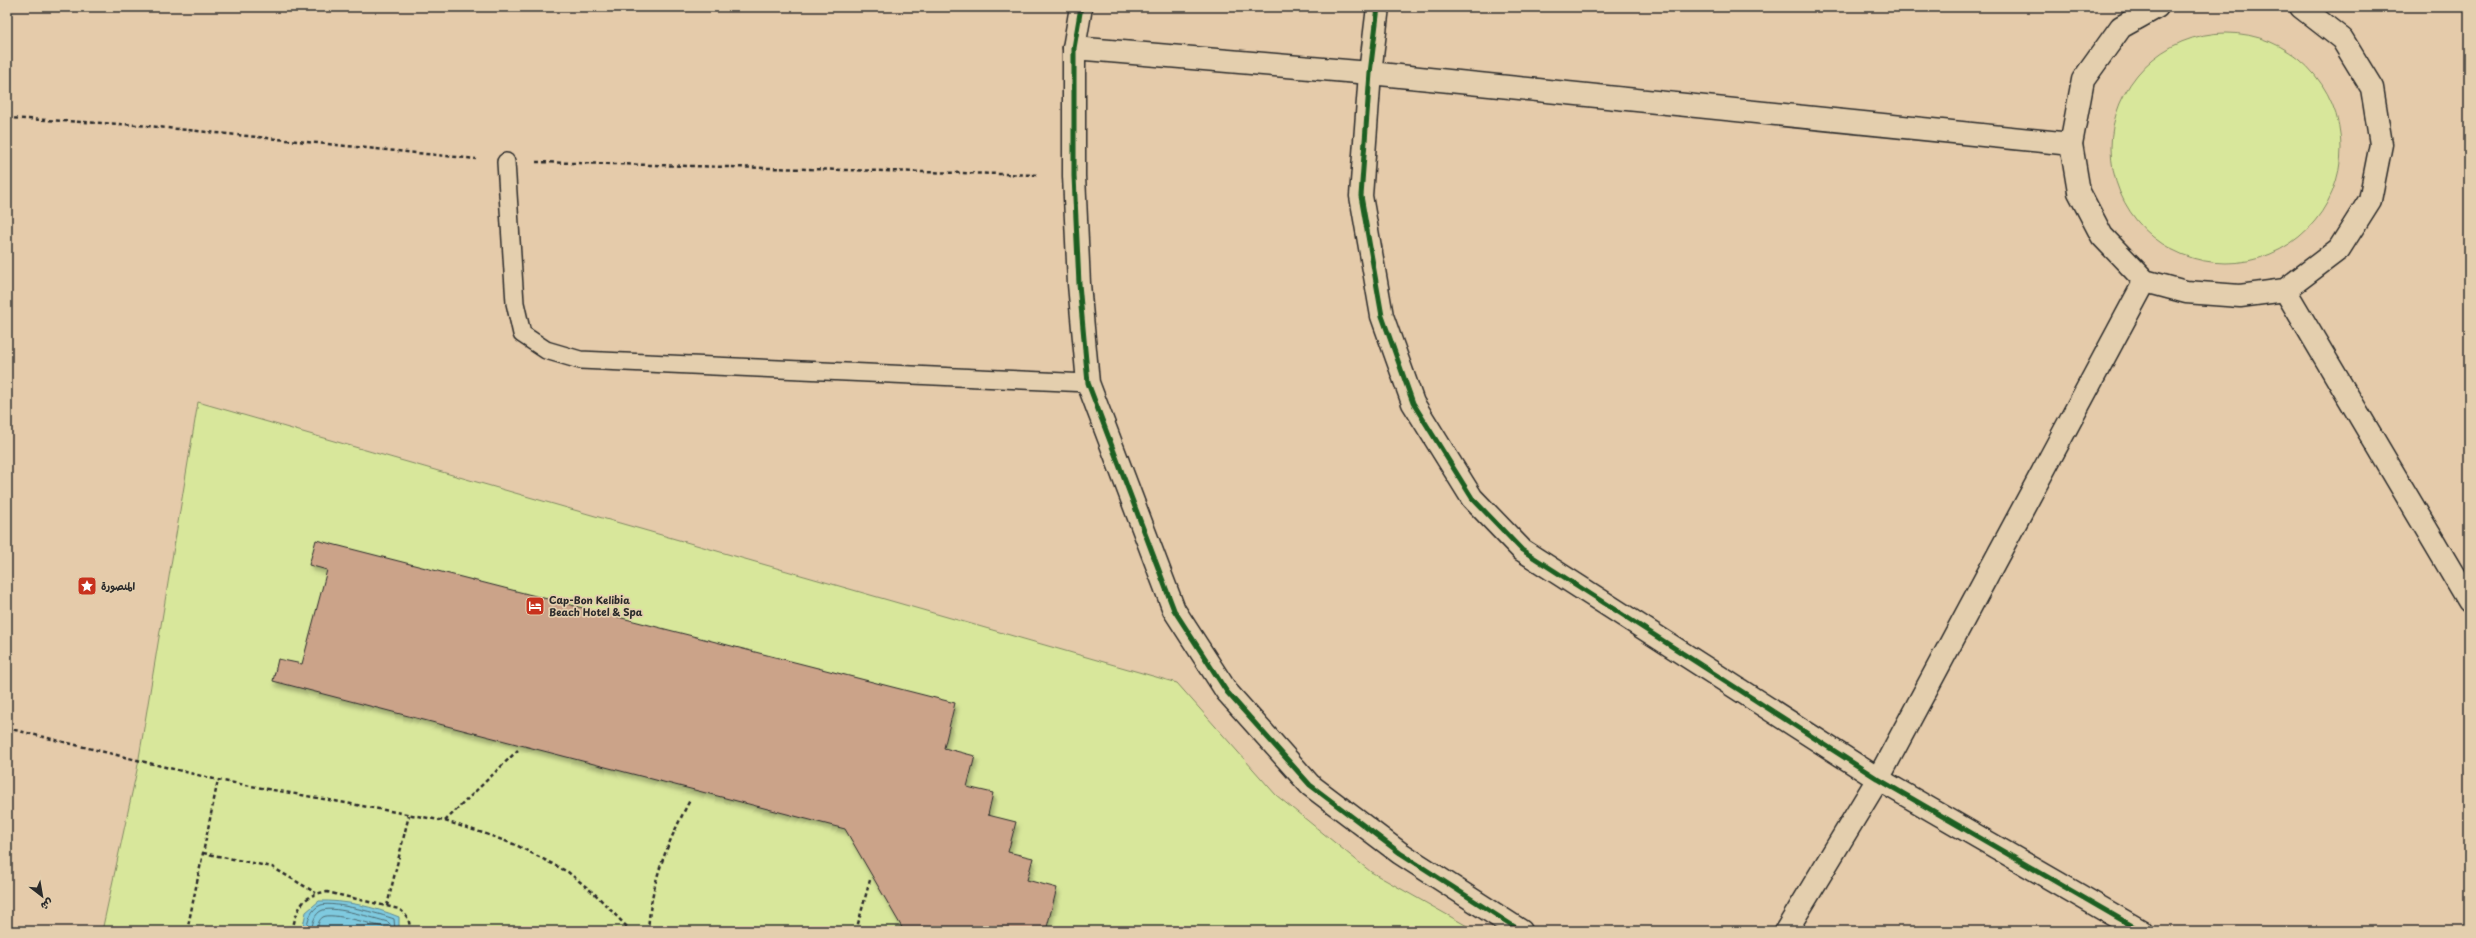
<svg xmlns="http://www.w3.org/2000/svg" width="2476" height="938" font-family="'Playpen Sans','Playpen Sans Arabic',sans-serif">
	<defs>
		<filter id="shadow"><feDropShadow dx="2.5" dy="4.5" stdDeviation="2" flood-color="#0004"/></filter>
	</defs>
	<rect width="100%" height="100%" fill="#e5cbaa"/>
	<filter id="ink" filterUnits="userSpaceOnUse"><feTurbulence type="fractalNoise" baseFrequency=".025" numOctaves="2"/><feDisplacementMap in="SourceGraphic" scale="8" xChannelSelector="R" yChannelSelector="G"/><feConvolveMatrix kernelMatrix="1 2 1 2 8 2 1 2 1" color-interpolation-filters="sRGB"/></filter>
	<g filter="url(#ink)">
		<g fill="#d8e79b" stroke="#828963">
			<circle cx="2226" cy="148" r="115"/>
			<path d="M 198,402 L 1177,683 L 1276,795 L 1371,872 L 1476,931 L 102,931 L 137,770 Z"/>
		</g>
		<path fill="#7fcadf" stroke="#5d8a97" d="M 319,901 C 344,900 375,907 399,917 L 399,931 L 302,931 L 306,912 Z"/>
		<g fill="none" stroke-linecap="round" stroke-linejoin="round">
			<g stroke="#4d6b73" stroke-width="1">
				<path d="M 306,931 C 308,921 310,909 321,905 C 333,901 381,914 394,919 L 395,931"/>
				<path d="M 311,931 C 313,923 314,913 323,910 C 336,906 373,918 388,922 L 390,924 L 390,931"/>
				<path d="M 317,931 C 318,926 318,920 323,917 C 332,912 371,924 383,927 L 384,931"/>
			</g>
		</g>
		<path fill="#cba389" stroke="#2b2b2b" filter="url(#shadow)" d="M 316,540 L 955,703 L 944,748 L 975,756 L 967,787 L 993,793 L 988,815 L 1016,822 L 1008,852 L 1033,858 L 1027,880 L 1057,888 L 1046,931 L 904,931 L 845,829 L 273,681 L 278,659 L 302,664 L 327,570 L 309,565 Z"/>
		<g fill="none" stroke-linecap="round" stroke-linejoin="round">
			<g stroke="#2b2b2b" stroke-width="20">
				<path id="lane" d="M 506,162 L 515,303 L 522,334 L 546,350 L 580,360 L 1088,383"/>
			</g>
			<g stroke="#2b2b2b" stroke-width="25">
				<g id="street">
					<path d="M 1378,7 L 1370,73 L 1361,196 L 1382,316 L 1413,403 L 1472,498 L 1522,550 L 1878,779 L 2141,931"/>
					<path d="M 2157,7 L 2121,27 L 2083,80 L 2071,144 L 2079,192 L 2102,236 L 2145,281 L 2186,292 L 2240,296 L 2285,290 L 2339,249 L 2370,200 L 2381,144 L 2372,88 L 2342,39 L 2301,7"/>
					<path d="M 1074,48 L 1370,73 L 2071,144"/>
					<path d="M 2285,290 L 2469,601"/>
					<path d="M 1786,931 L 1878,779 L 2145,281"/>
				</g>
			</g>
			<g stroke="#2b2b2b" stroke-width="25">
				<path id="secondary" d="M 1081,7 L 1074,48 L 1074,176 L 1079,284 L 1088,383 L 1174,610 L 1227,692 L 1310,785 L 1400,853 L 1521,931"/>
			</g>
			<g stroke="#2b2b2b" stroke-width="2.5" stroke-dasharray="4 3" stroke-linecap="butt">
				<path d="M 7,118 L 138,125 L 476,159"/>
				<path d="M 536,162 L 1039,175"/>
				<path d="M 7,728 L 218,780 L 445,821 L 486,834 L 516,845 L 568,872 L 596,895 L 631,931"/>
				<path d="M 445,821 L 518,750"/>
				<path d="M 203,853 L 272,867 L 316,893"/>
				<path d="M 387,906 L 409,815"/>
				<path d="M 187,931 L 218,780"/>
				<path d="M 292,931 C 297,909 302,894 327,892 L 399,909 C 407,915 410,920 410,931"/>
				<path d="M 502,931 L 515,927 L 537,931"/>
				<path d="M 648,931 C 651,881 667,844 690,800"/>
				<path d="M 856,931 L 870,880"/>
			</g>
			<use href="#lane" stroke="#e4cfae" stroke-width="17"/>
			<use href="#street" stroke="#e4cfae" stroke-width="22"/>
			<use href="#secondary" stroke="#e4cfae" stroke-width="22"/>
			<g stroke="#e4cfae" stroke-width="8">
				<g id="cycleway">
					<path d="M 1081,7 L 1074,48 L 1074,176 L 1079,284 L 1088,383 L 1174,610 L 1227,692 L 1310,785 L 1400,853 L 1521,931"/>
					<path d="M 1378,7 L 1370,73 L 1361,196 L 1382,316 L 1413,403 L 1472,498 L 1522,550 L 1878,779 L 2141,931"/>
				</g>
			</g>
			<use href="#cycleway" stroke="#1b5e20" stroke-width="5"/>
		</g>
	</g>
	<defs>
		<g id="sight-square" transform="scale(1)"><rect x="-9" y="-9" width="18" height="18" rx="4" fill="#c8321e" stroke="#e4cfae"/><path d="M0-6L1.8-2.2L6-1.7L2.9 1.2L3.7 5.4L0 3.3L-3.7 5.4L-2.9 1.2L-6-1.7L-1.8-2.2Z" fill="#fff"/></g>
		<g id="hotel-square" transform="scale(1)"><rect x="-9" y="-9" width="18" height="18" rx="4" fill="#c8321e" stroke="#e4cfae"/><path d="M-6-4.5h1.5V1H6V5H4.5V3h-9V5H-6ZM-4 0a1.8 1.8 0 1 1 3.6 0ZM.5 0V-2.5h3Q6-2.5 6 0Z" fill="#fff"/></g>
	</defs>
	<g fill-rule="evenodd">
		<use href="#sight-square" x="87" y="586"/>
		<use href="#hotel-square" x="535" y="606"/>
	</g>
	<g text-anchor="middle" stroke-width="3.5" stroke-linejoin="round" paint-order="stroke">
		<g font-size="10" font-weight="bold" fill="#2b2b2b" stroke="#e4cfae" text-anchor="start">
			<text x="101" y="590">المنصورة</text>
			<text x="549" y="604">Cap-Bon Kelibia<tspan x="549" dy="12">Beach Hotel &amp; Spa</tspan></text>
		</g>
	</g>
	<rect width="2476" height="938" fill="none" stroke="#e4cfae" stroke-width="24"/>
	<rect x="12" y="12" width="2452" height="914" fill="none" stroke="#2b2b2b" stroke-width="1.5" filter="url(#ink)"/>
	<g transform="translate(42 896) rotate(149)" stroke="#e4cfae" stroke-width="3" paint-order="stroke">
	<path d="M0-3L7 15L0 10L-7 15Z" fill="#2b2b2b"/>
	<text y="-6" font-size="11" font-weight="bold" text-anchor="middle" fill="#2b2b2b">ش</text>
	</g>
</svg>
